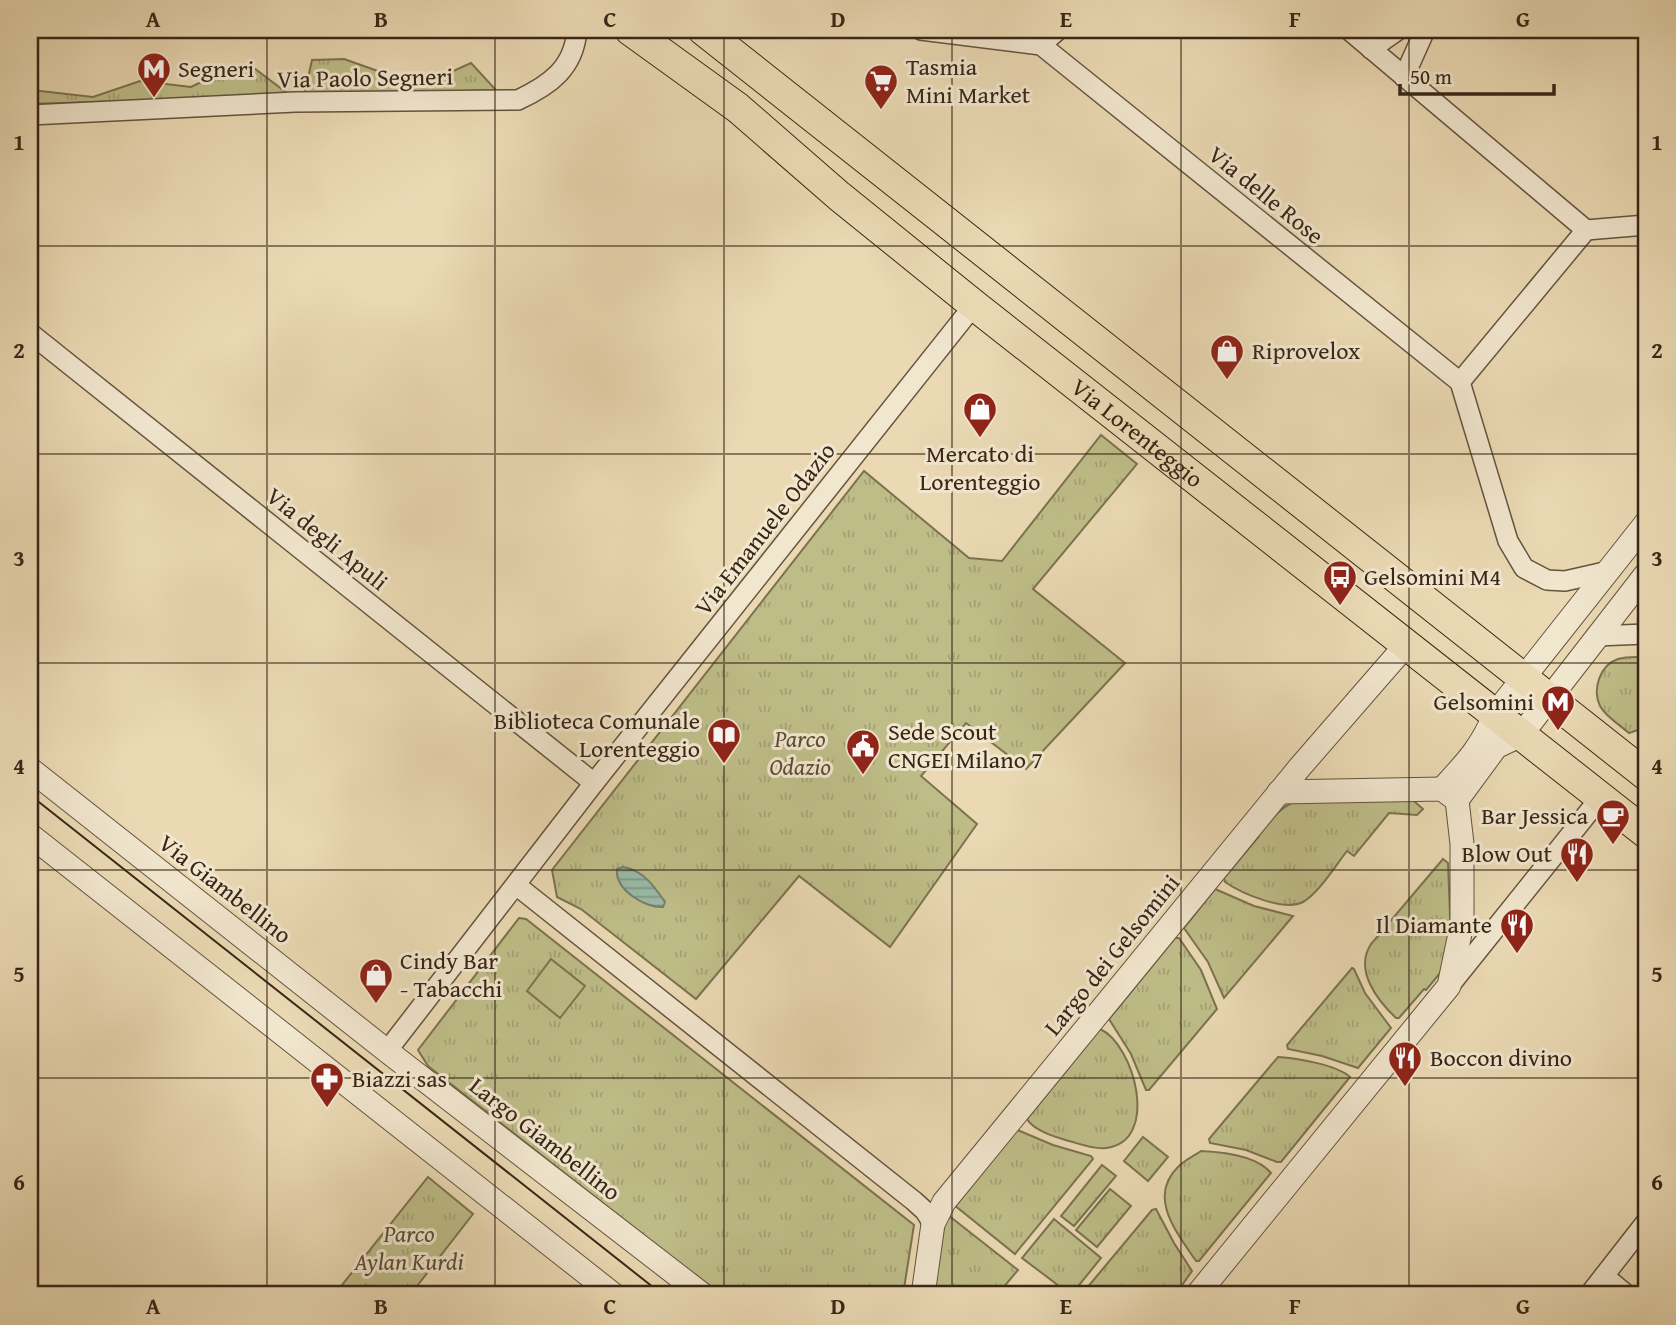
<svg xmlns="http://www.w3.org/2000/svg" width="1676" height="1325" font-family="'Gentium Book Plus',serif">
	<defs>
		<pattern id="grass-tufts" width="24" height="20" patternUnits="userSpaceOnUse" patternTransform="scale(1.75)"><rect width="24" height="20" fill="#bebd88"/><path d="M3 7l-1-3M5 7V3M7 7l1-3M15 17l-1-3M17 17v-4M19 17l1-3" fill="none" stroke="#a4a275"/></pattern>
		<pattern id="water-rules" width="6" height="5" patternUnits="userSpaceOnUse" patternTransform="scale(1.75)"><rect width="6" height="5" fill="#99bba7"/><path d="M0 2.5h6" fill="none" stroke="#7e9887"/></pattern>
	</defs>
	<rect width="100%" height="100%" fill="#ead9b3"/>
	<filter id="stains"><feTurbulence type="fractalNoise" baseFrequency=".00286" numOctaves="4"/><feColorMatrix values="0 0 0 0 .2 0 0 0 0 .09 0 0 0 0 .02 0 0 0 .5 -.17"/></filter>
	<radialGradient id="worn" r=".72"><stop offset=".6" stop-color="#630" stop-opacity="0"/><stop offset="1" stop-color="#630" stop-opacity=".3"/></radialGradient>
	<g fill="url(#grass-tufts)" stroke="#7c7250" stroke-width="2">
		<path d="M 344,59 L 420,86 L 471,63 L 496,90 L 304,96 L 312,60 Z"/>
		<path d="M 237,65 L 250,65 L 291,96 L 30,104 L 32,90 L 93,97 L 140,81 L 191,87 Z"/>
		<path d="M 1101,435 L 1137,464 L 1033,589 L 1125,663 L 1026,769 L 966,723 L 921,776 L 977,824 L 890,947 L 799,876 L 696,999 L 581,909 L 557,897 L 552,870 L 864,471 L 969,558 L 1002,561 Z"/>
		<path d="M 1646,657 L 1646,719 L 1638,730 L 1629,733 C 1620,725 1606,717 1600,706 C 1592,689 1600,665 1618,659 C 1627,656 1637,657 1646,657 Z"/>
		<path d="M 1408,796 L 1423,809 L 1417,815 L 1389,813 L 1354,856 L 1347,851 C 1336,865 1318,894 1303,902 C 1284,912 1241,893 1225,882 L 1224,878 L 1259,836 L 1257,834 C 1269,821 1279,808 1296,801 Z"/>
		<path d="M 1443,859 L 1448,863 L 1451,940 L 1441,972 L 1426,990 L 1424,989 L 1399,1018 L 1396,1018 C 1377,1000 1354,970 1371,944 Z"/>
		<path d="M 1215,889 L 1254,906 L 1293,916 L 1224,998 L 1208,962 L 1184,928 Z"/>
		<path d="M 519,918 L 526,919 L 914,1225 L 903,1295 L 720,1295 L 428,1066 L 418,1050 Z"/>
		<path d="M 1175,938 L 1179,938 L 1201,970 L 1217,1009 L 1149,1090 L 1146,1090 L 1131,1054 L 1109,1019 Z"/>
		<path d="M 1352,968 L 1354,969 L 1365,993 L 1391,1028 L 1358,1068 L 1322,1056 L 1288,1049 L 1287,1045 Z"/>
		<path d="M 1100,1029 C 1134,1044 1161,1141 1106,1148 C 1095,1150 1080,1144 1069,1141 C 1056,1137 1034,1131 1027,1119 Z"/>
		<path d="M 1278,1057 C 1297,1058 1337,1065 1350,1077 L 1281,1162 L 1277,1162 L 1246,1150 L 1210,1143 L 1209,1139 Z"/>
		<path d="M 1015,1129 L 1053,1145 L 1091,1156 L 1093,1159 L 1015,1254 L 953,1204 Z"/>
		<path d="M 1143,1137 L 1168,1157 L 1148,1181 L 1124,1161 Z"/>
		<path d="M 1201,1151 C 1223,1152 1257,1156 1271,1173 L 1199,1261 L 1196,1261 C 1177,1233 1147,1197 1178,1167 C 1185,1160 1194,1156 1201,1151 Z"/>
		<path d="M 1102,1165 L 1116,1176 L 1074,1226 L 1061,1216 Z"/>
		<path d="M 428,1177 L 473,1214 L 410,1295 L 334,1295 Z"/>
		<path d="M 1110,1189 L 1131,1206 L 1097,1247 L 1076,1230 Z"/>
		<path d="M 1156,1209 L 1174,1243 L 1192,1271 L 1175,1295 L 1081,1295 L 1152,1210 Z"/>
		<path d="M 948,1215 L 1018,1270 L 997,1295 L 933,1295 L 942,1225 Z"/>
		<path d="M 1054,1219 L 1101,1258 L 1071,1295 L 1022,1258 Z"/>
	</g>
	<path fill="#bebd88" stroke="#7c7250" stroke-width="2" d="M 551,959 L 585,986 L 560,1018 L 527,991 Z"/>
	<path fill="url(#water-rules)" stroke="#737f6d" stroke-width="2" d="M 623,867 C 643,870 654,886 665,902 L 663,907 C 645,908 615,890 617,869 Z"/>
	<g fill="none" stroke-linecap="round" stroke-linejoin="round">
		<g stroke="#65533e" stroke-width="22">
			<g id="minor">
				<path d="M 921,30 L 1041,45 L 1460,382 L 1508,541 L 1524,568 L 1547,580 L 1565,581 L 1609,571"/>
				<path d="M 1349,30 L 1586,230 L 1646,225"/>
				<path d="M 1041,45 L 1058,30"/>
				<path d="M 1371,49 L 1398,30"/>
				<path d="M 1404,77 L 1425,30"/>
				<path d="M 30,115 L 295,102 L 518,100 C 550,85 574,68 577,30"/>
				<path d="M 30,333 L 594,783"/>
				<path d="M 1460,382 L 1586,230"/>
				<path d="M 1596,636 L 1646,634"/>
				<path d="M 516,885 L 914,1201 L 925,1211 L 933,1224"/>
				<path d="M 1450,985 L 1600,798"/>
				<path d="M 387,1051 L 594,783 L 974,305"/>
				<path d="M 1604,1276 L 1627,1295"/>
				<path d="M 1589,1295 L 1646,1222"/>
			</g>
		</g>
		<g stroke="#65533e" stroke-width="25">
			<g id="tertiary">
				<path d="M 30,769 L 387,1051 L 703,1295"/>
				<path d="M 1442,789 C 1466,763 1481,748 1495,714 L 1646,523"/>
				<path d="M 1279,792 L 1442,789 L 1454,798"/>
				<path d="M 30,835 L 614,1295"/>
				<path d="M 923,1295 L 933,1224 L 944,1202 L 1300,767 L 1406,645"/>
				<path d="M 1197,1295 L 1449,986 L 1462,924 L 1462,844 L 1457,800 L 1496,747 L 1521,735 L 1646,574"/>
			</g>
		</g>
		<g stroke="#392617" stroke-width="32">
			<g id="primary">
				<path id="s1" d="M 630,30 L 738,108 L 839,196 L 974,305 L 1646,833"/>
				<path d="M 703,30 L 1646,775"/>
			</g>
		</g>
		<use href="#minor" stroke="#f1e6ce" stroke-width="19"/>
		<use href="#tertiary" stroke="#f1e6ce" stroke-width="23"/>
		<use href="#primary" stroke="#ead9b3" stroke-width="30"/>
		<path stroke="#392617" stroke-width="2" d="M 30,795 L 663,1295"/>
	</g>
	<path fill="none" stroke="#392617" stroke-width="2" stroke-opacity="0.55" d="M 267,30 L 267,1295M 495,30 L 495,1295M 724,30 L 724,1295M 952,30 L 952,1295M 1181,30 L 1181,1295M 1409,30 L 1409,1295M 30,246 L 1646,246M 30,454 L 1646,454M 30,663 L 1646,663M 30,870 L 1646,870M 30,1078 L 1646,1078"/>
	<defs>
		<g id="metro-pin" transform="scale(1.75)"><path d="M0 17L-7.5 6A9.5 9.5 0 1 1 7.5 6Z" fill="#8f2418" stroke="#f1e6ce"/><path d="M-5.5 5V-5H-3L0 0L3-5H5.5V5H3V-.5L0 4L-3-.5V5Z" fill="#fff"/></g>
		<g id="supermarket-pin" transform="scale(1.75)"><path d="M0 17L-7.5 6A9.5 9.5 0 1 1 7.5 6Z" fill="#8f2418" stroke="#f1e6ce"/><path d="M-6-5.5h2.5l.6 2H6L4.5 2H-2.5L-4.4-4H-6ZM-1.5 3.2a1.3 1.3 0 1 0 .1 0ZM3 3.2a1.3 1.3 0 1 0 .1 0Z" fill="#fff"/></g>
		<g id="shop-pin" transform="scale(1.75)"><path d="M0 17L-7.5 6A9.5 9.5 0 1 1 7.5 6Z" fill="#8f2418" stroke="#f1e6ce"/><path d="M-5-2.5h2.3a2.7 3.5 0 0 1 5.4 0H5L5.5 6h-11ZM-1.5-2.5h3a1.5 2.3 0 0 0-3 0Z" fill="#fff"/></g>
		<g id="bus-pin" transform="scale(1.75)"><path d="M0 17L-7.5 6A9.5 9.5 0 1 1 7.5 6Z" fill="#8f2418" stroke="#f1e6ce"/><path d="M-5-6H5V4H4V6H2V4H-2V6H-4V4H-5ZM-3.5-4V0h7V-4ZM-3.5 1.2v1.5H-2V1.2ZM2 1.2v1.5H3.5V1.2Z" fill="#fff"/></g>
		<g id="library-pin" transform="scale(1.75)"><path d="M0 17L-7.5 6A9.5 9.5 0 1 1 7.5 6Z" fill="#8f2418" stroke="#f1e6ce"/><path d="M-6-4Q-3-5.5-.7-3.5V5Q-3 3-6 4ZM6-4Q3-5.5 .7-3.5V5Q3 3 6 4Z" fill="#fff"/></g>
		<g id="civic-pin" transform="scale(1.75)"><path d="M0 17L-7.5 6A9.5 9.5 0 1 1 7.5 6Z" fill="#8f2418" stroke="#f1e6ce"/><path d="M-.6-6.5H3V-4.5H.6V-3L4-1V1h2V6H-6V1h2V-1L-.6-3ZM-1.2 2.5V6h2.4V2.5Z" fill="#fff"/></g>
		<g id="cafe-pin" transform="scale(1.75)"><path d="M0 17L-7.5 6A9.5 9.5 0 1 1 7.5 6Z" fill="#8f2418" stroke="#f1e6ce"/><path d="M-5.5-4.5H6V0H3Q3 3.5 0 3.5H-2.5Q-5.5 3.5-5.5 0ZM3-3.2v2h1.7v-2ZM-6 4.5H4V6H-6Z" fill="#fff"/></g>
		<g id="restaurant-pin" transform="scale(1.75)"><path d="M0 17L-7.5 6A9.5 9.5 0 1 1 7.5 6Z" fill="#8f2418" stroke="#f1e6ce"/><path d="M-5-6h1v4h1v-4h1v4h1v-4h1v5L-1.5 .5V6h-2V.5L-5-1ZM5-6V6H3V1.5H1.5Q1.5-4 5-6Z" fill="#fff"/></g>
		<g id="pharmacy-pin" transform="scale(1.75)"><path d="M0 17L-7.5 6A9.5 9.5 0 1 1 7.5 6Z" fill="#8f2418" stroke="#f1e6ce"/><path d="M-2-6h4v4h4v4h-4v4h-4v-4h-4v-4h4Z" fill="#fff"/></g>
	</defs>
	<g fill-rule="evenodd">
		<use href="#metro-pin" x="154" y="69"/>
		<use href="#supermarket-pin" x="881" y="81"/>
		<use href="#shop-pin" x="1227" y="351"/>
		<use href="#shop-pin" x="980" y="409"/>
		<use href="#bus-pin" x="1340" y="577"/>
		<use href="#metro-pin" x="1558" y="702"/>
		<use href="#library-pin" x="724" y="735"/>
		<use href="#civic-pin" x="863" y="746"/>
		<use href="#cafe-pin" x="1613" y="816"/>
		<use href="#restaurant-pin" x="1577" y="854"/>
		<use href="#restaurant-pin" x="1517" y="925"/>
		<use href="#shop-pin" x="376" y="975"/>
		<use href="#restaurant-pin" x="1405" y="1058"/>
		<use href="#pharmacy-pin" x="327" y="1079"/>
	</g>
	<g text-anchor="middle" stroke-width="6" stroke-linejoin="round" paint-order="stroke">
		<g font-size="24" fill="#392617" stroke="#f1e6ce" text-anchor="start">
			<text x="906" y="75">Tasmia<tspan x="906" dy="28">Mini Market</tspan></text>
			<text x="178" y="77">Segneri</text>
			<text x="1252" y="359">Riprovelox</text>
			<text x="980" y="462" text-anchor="middle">Mercato di<tspan x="980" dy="28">Lorenteggio</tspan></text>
			<text x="1364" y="585">Gelsomini M4</text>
			<text x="1534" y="710" text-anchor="end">Gelsomini</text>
			<text x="700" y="729" text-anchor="end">Biblioteca Comunale<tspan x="700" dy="28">Lorenteggio</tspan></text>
			<text x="888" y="740">Sede Scout<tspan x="888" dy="28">CNGEI Milano 7</tspan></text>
			<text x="1588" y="824" text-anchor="end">Bar Jessica</text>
			<text x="1552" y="862" text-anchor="end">Blow Out</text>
			<text x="1492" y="933" text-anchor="end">Il Diamante</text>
			<text x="400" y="969">Cindy Bar<tspan x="400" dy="28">- Tabacchi</tspan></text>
			<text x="1430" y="1066">Boccon divino</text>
			<text x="352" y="1087">Biazzi sas</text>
		</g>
		<g font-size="24" fill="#392617" stroke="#f1e6ce">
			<text transform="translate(365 78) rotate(-1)" y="8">Via Paolo Segneri</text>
			<text transform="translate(1266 195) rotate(39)" y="8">Via delle Rose</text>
			<text dy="8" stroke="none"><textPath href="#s1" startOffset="648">Via Lorenteggio</textPath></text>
			<text transform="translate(765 529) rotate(-52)" y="8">Via Emanuele Odazio</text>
			<text transform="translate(327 539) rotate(39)" y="8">Via degli Apuli</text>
			<text transform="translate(225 889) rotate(38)" y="8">Via Giambellino</text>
			<text transform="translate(1112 955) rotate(-51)" y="8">Largo dei Gelsomini</text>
			<text transform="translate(545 1139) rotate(38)" y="8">Largo Giambellino</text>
		</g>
		<g font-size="24" font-style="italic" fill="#5a4c33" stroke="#f1e6ce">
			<text x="800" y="747">Parco<tspan x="800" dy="28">Odazio</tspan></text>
			<text x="409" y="1242">Parco<tspan x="409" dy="28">Aylan Kurdi</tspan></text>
		</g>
	</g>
	<rect width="1676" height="1325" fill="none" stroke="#ead9b3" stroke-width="77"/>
	<path d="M1400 84v10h154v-10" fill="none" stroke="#392617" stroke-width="3.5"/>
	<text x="1410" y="84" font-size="21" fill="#392617" stroke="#f1e6ce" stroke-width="5" paint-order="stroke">50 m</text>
	<rect x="38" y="38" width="1600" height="1248" fill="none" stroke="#392617" stroke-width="2.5"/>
	<g font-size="23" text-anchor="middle" font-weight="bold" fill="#392617">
		<text x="153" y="27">A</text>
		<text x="381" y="27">B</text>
		<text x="610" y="27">C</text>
		<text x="838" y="27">D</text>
		<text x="1066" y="27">E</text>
		<text x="1295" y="27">F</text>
		<text x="1523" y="27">G</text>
		<text x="19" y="150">1</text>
		<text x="1657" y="150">1</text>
		<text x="19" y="358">2</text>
		<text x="1657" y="358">2</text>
		<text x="19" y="566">3</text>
		<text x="1657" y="566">3</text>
		<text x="19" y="774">4</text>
		<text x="1657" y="774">4</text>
		<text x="19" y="982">5</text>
		<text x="1657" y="982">5</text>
		<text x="19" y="1190">6</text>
		<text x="1657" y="1190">6</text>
		<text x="153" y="1314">A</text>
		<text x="381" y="1314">B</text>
		<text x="610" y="1314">C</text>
		<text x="838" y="1314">D</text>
		<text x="1066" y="1314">E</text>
		<text x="1295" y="1314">F</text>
		<text x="1523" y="1314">G</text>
	</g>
	<rect width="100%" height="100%" filter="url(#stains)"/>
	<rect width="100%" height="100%" fill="url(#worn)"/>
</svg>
